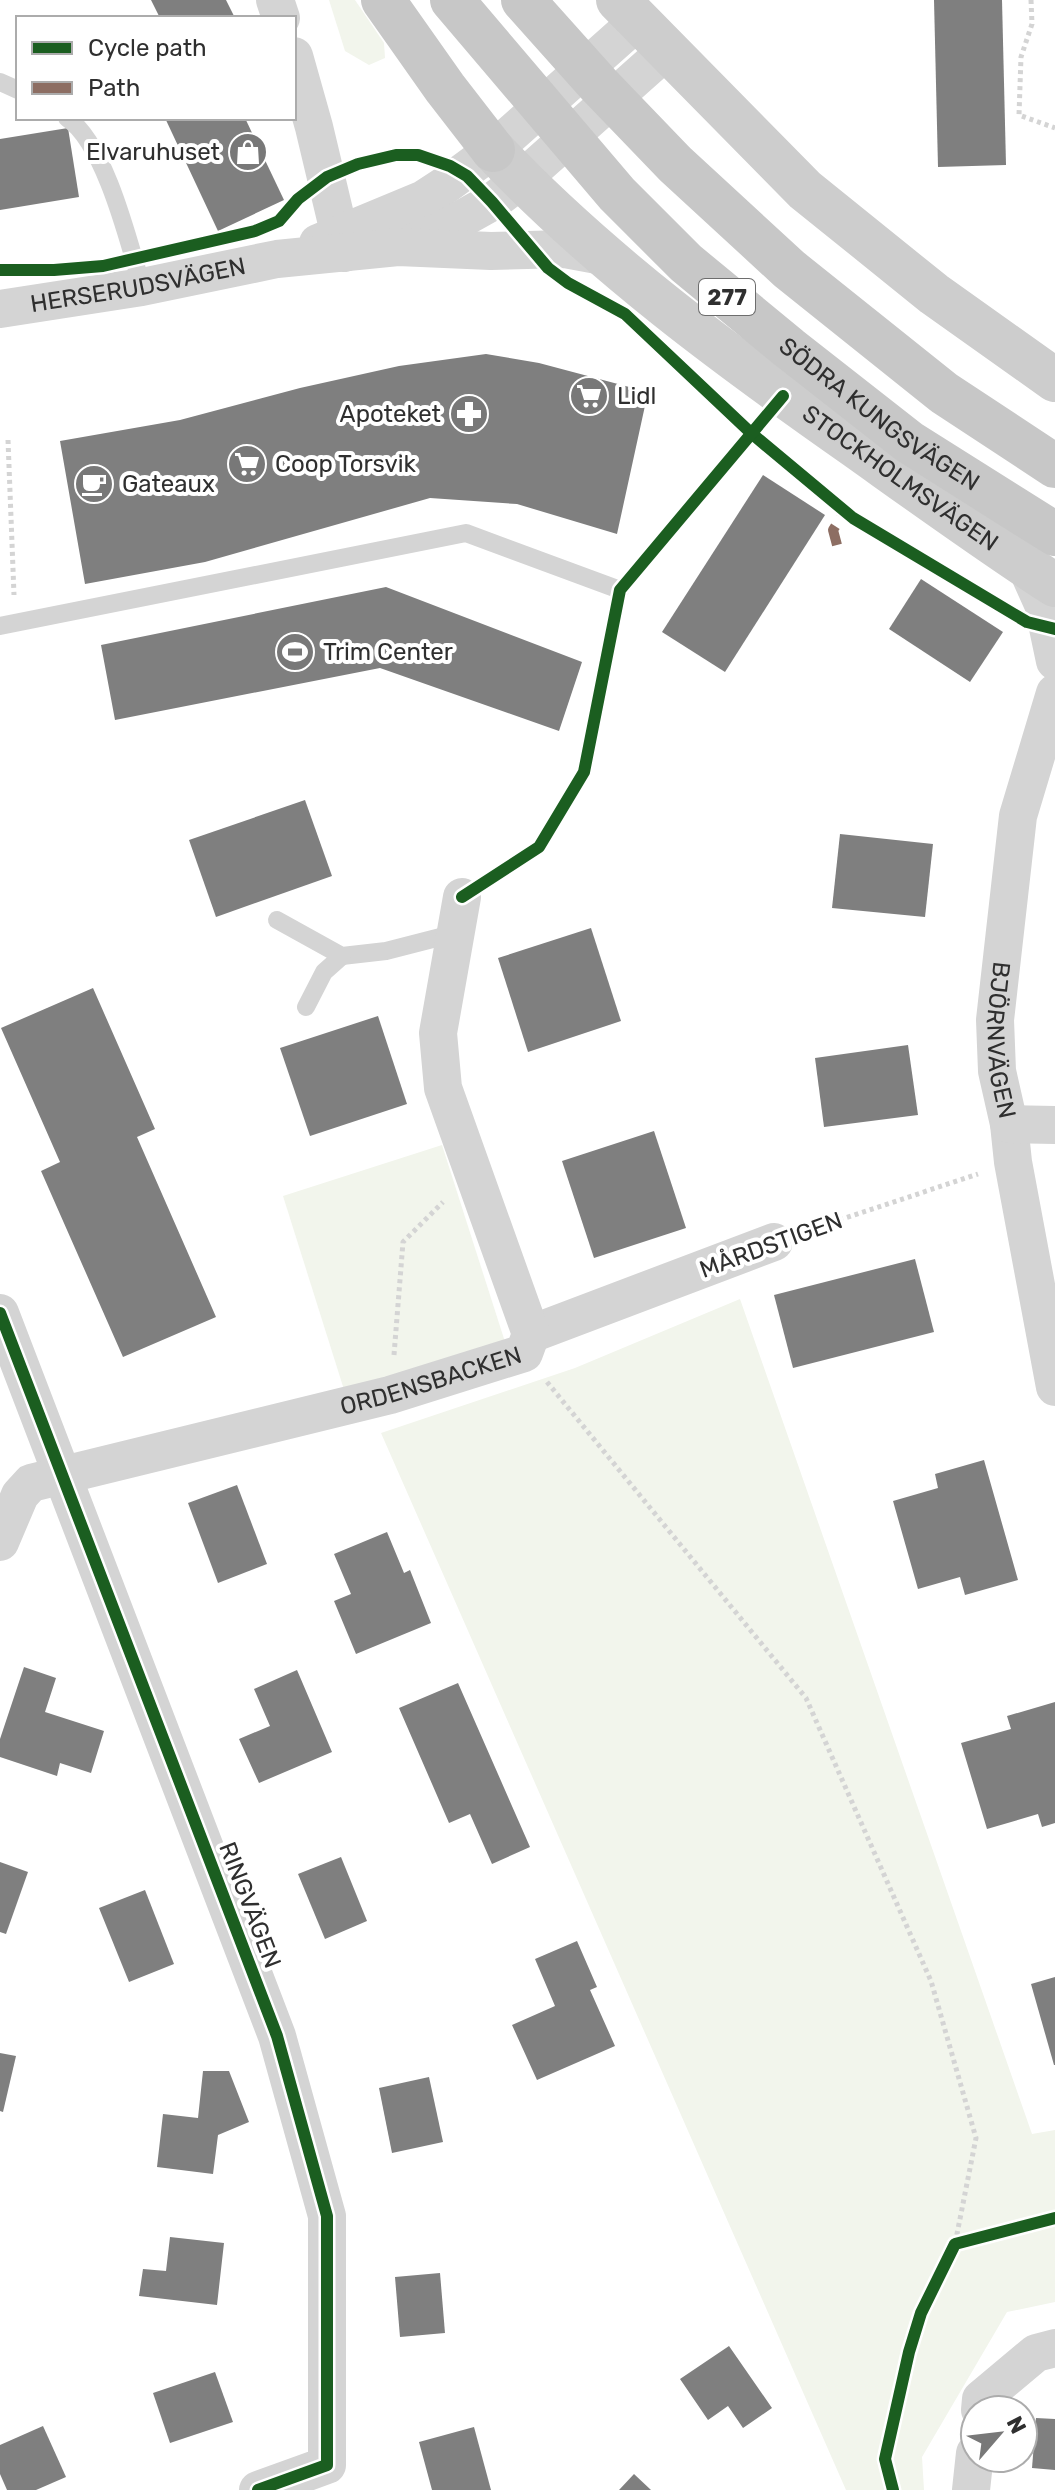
<svg xmlns="http://www.w3.org/2000/svg" width="1055" height="2490" font-family="Rubik,sans-serif">
	<rect width="100%" height="100%" fill="#fff"/>
	<g fill="#f2f5ec">
		<path d="M 329,0 L 355,0 L 384,43 L 385,58 L 369,65 L 345,51 Z"/>
		<path d="M 442,1145 L 506,1345 L 346,1396 L 283,1196 Z"/>
		<path d="M 740,1299 L 1032,2134 L 1055,2130 L 1055,2302 L 1007,2312 L 922,2457 L 924,2490 L 846,2490 L 381,1433 L 575,1368 Z"/>
	</g>
	<g fill="#7f7f7f">
		<path d="M 151,0 L 226,0 L 235,18 L 160,18 Z"/>
		<path d="M 934,0 L 1002,0 L 1006,165 L 938,167 Z"/>
		<path d="M 165,118 L 245,118 L 284,200 L 218,231 Z"/>
		<path d="M 68,128 L 79,197 L 0,210 L 0,139 Z"/>
		<path d="M 486,354 L 539,363 L 648,392 L 617,534 L 517,504 L 430,498 L 205,562 L 85,584 L 60,441 L 180,420 L 300,388 L 399,366 Z"/>
		<path d="M 763,475 L 825,515 L 725,672 L 662,632 Z"/>
		<path d="M 921,579 L 1003,632 L 970,682 L 889,629 Z"/>
		<path d="M 386,587 L 582,662 L 559,731 L 380,668 L 115,720 L 101,645 Z"/>
		<path d="M 305,800 L 332,876 L 216,917 L 189,840 Z"/>
		<path d="M 840,834 L 933,844 L 925,917 L 832,908 Z"/>
		<path d="M 591,928 L 621,1021 L 528,1052 L 498,958 Z"/>
		<path d="M 93,988 L 155,1129 L 137,1137 L 216,1317 L 123,1357 L 41,1171 L 60,1162 L 1,1028 Z"/>
		<path d="M 378,1016 L 407,1104 L 310,1136 L 280,1048 Z"/>
		<path d="M 908,1045 L 918,1115 L 824,1127 L 815,1058 Z"/>
		<path d="M 654,1131 L 686,1228 L 594,1258 L 562,1161 Z"/>
		<path d="M 915,1259 L 934,1332 L 793,1368 L 774,1295 Z"/>
		<path d="M 984,1460 L 1018,1580 L 965,1595 L 960,1577 L 918,1589 L 893,1501 L 938,1488 L 935,1474 Z"/>
		<path d="M 237,1485 L 267,1564 L 218,1583 L 188,1503 Z"/>
		<path d="M 387,1532 L 404,1573 L 410,1570 L 431,1623 L 356,1654 L 334,1601 L 351,1594 L 334,1554 Z"/>
		<path d="M 24,1667 L 56,1678 L 45,1712 L 104,1731 L 91,1773 L 60,1763 L 57,1776 L 0,1757 L 0,1739 Z"/>
		<path d="M 297,1670 L 332,1752 L 259,1783 L 239,1739 L 270,1726 L 254,1689 Z"/>
		<path d="M 458,1683 L 530,1847 L 492,1864 L 470,1814 L 449,1823 L 399,1708 Z"/>
		<path d="M 1055,1702 L 1055,1823 L 1042,1827 L 1038,1814 L 987,1829 L 961,1743 L 1011,1729 L 1007,1716 Z"/>
		<path d="M 341,1857 L 367,1921 L 325,1939 L 298,1874 Z"/>
		<path d="M 0,1862 L 28,1872 L 6,1934 L 0,1932 Z"/>
		<path d="M 145,1890 L 174,1964 L 129,1982 L 99,1908 Z"/>
		<path d="M 577,1941 L 597,1987 L 590,1990 L 615,2046 L 537,2080 L 512,2025 L 555,2006 L 535,1959 Z"/>
		<path d="M 1055,1977 L 1055,2065 L 1054,2065 L 1031,1984 Z"/>
		<path d="M 0,2053 L 16,2056 L 3,2112 L 0,2111 Z"/>
		<path d="M 203,2071 L 229,2071 L 249,2122 L 218,2135 L 213,2174 L 157,2167 L 163,2114 L 198,2118 Z"/>
		<path d="M 429,2077 L 443,2142 L 392,2153 L 379,2088 Z"/>
		<path d="M 170,2237 L 224,2243 L 217,2305 L 139,2296 L 143,2269 L 166,2271 Z"/>
		<path d="M 440,2273 L 445,2333 L 400,2337 L 395,2277 Z"/>
		<path d="M 729,2346 L 772,2408 L 743,2428 L 728,2406 L 708,2420 L 680,2379 Z"/>
		<path d="M 215,2372 L 233,2422 L 170,2443 L 153,2393 Z"/>
		<path d="M 1036,2418 L 1055,2419 L 1055,2470 L 1032,2468 Z"/>
		<path d="M 43,2426 L 66,2477 L 36,2490 L 7,2490 L 0,2474 L 0,2445 Z"/>
		<path d="M 474,2427 L 491,2490 L 432,2490 L 419,2442 Z"/>
		<path d="M 634,2474 L 651,2490 L 619,2490 Z"/>
	</g>
	<g fill="none" stroke-linecap="round" stroke-linejoin="round">
		<g stroke="#d4d4d4" stroke-width="5" stroke-dasharray="4 4" stroke-linecap="butt">
			<path d="M 1031,0 L 1032,24 L 1021,57 L 1019,115 L 1055,128"/>
			<path d="M 8,440 L 14,595"/>
			<path d="M 809,1230 L 978,1174"/>
			<path d="M 394,1355 L 403,1242 L 443,1202"/>
			<path d="M 547,1382 L 806,1698 L 931,1981 L 976,2138 L 955,2244"/>
		</g>
		<g stroke="#d4d4d4" stroke-width="18">
			<path d="M 0,82 L 18,90"/>
			<path d="M 67,118 C 105,143 129,243 142,287"/>
			<path d="M 0,626 L 466,533 L 620,590"/>
			<path d="M 277,920 L 342,956 L 386,951 L 456,933"/>
			<path d="M 306,1007 L 324,972 L 342,956"/>
		</g>
		<g stroke="#d4d4d4" stroke-width="38">
			<path d="M 275,0 L 281,18"/>
			<path d="M 294,56 L 314,127 L 344,253"/>
			<path d="M 318,243 L 424,199 L 447,184 L 493,150 L 638,21"/>
			<path d="M 408,244 L 440,231 L 492,202 L 521,180 L 666,51"/>
			<path id="s1" d="M 0,309 L 142,287 L 277,259 L 398,247 L 491,251 L 565,249 L 608,257"/>
			<path d="M 1026,566 L 1043,604 L 1055,661"/>
			<path id="s2" d="M 1055,693 L 1018,816 L 995,1020 L 997,1071 L 1009,1124 L 1013,1162 L 1055,1387"/>
			<path d="M 1009,1124 L 1055,1125"/>
			<path d="M 0,1313 L 277,2036 L 327,2216 L 327,2465 L 258,2490"/>
			<path d="M 531,1334 L 774,1242"/>
			<path id="s3" d="M 0,1542 L 20,1495 L 31,1483 L 390,1395 L 524,1353 L 531,1334 L 443,1088 L 438,1033 L 462,897"/>
			<path d="M 980,2410 L 981,2399 L 1036,2353 L 1055,2348"/>
			<path d="M 971,2490 L 975,2453"/>
		</g>
		<g stroke="#cdcdcd" stroke-width="44">
			<path d="M 618,0 L 805,190 L 934,294 L 1055,380"/>
			<path id="s4" d="M 493,150 C 600,263 728,357 855,446 C 921,493 987,541 1055,585"/>
		</g>
		<g stroke="#c7c7c7" stroke-width="44">
			<path d="M 383,0 L 445,88 L 493,150"/>
			<path id="s5" d="M 452,0 L 617,194 L 686,263 L 789,348 L 909,442 L 1055,534"/>
			<path d="M 523,0 L 599,85 L 675,164 L 789,269 L 944,393 L 1055,466"/>
		</g>
		<path stroke="#8d6e63" stroke-width="10" stroke-dasharray="20 10" stroke-linecap="butt" d="M 837,545 L 833,530 L 845,511"/>
		<g stroke="#fff" stroke-width="17">
			<g id="cycleway">
				<path d="M 0,270 L 54,270 L 103,266 L 255,231 L 279,221 L 298,199 L 327,177 L 358,164 L 396,155 L 418,155 L 450,166 L 467,176 L 492,202 L 548,268 L 568,283 L 625,314 L 751,433 L 853,518 L 1027,622 L 1055,629"/>
				<path d="M 462,897 L 539,847 L 584,772 L 620,590 L 783,396"/>
				<path d="M 0,1313 L 277,2036 L 327,2216 L 327,2465 L 258,2490"/>
				<path d="M 893,2490 L 885,2459 L 909,2352 L 921,2313 L 955,2244 L 1055,2218"/>
			</g>
		</g>
		<use href="#cycleway" stroke="#1b5e20" stroke-width="12"/>
	</g>
	<defs>
		<g id="shop-disc" transform="scale(2)"><circle r="9.5" fill="#787878" stroke="#fff"/><path d="M-5-2.5h2.3a2.7 3.5 0 0 1 5.4 0H5L5.5 6h-11ZM-1.5-2.5h3a1.5 2.3 0 0 0-3 0Z" fill="#fff"/></g>
		<g id="supermarket-disc" transform="scale(2)"><circle r="9.5" fill="#787878" stroke="#fff"/><path d="M-6-5.5h2.5l.6 2H6L4.5 2H-2.5L-4.4-4H-6ZM-1.5 3.2a1.3 1.3 0 1 0 .1 0ZM3 3.2a1.3 1.3 0 1 0 .1 0Z" fill="#fff"/></g>
		<g id="pharmacy-disc" transform="scale(2)"><circle r="9.5" fill="#787878" stroke="#fff"/><path d="M-2-6h4v4h4v4h-4v4h-4v-4h-4v-4h4Z" fill="#fff"/></g>
		<g id="cafe-disc" transform="scale(2)"><circle r="9.5" fill="#787878" stroke="#fff"/><path d="M-5.5-4.5H6V0H3Q3 3.5 0 3.5H-2.5Q-5.5 3.5-5.5 0ZM3-3.2v2h1.7v-2ZM-6 4.5H4V6H-6Z" fill="#fff"/></g>
		<g id="stadium-disc" transform="scale(2)"><circle r="9.5" fill="#787878" stroke="#fff"/><path d="M0-5a6.5 5 0 1 0 0 10a6.5 5 0 1 0 0-10ZM-3.5-1.8h7v3.6h-7Z" fill="#fff"/></g>
	</defs>
	<g fill-rule="evenodd">
		<use href="#shop-disc" x="248" y="152"/>
		<use href="#supermarket-disc" x="589" y="396"/>
		<use href="#pharmacy-disc" x="469" y="414"/>
		<use href="#supermarket-disc" x="247" y="464"/>
		<use href="#cafe-disc" x="94" y="484"/>
		<use href="#stadium-disc" x="295" y="652"/>
	</g>
	<g text-anchor="middle" stroke-width="8" stroke-linejoin="round" paint-order="stroke">
		<rect fill="#fff" stroke="#6d6d6d" stroke-width="2" x="699" y="279" width="56" height="36" rx="6"/>
		<g font-size="22" font-weight="bold" fill="#2f2f2f">
			<text x="727" y="305">277</text>
		</g>
		<g font-size="24" fill="#2f2f2f" stroke="#fff" text-anchor="start">
			<text x="220" y="160" text-anchor="end">Elvaruhuset</text>
			<text x="617" y="404">Lidl</text>
			<text x="441" y="422" text-anchor="end">Apoteket</text>
			<text x="275" y="472">Coop Torsvik</text>
			<text x="122" y="492">Gateaux</text>
			<text x="323" y="660">Trim Center</text>
		</g>
		<g font-size="24" fill="#2f2f2f" stroke="#fff">
			<text dy="8" stroke="none"><textPath href="#s1" startOffset="140">HERSERUDSVÄGEN</textPath></text>
			<text dy="8" stroke="none"><textPath href="#s5" startOffset="598">SÖDRA KUNGSVÄGEN</textPath></text>
			<text dy="8" stroke="none"><textPath href="#s4" startOffset="524">STOCKHOLMSVÄGEN</textPath></text>
			<text dy="8" stroke="none"><textPath href="#s2" startOffset="354">BJÖRNVÄGEN</textPath></text>
			<text transform="translate(771 1245) rotate(-20)" y="8">MÅRDSTIGEN</text>
			<text dy="8" stroke="none"><textPath href="#s3" startOffset="480">ORDENSBACKEN</textPath></text>
			<text transform="translate(250 1905) rotate(69)" y="8">RINGVÄGEN</text>
		</g>
	</g>
	<rect x="16" y="16" width="280" height="104" fill="#ffffff" stroke="#acacac" stroke-width="2"/>
	<rect x="32" y="42" width="40" height="12" fill="#1b5e20" stroke="#acacac" stroke-width="2"/>
	<text x="88" y="56" font-size="24" fill="#2f2f2f">Cycle path</text>
	<rect x="32" y="82" width="40" height="12" fill="#8d6e63" stroke="#acacac" stroke-width="2"/>
	<text x="88" y="96" font-size="24" fill="#2f2f2f">Path</text>
	<g transform="translate(999 2434) rotate(62)"><circle r="38" fill="#ffffff" stroke="#acacac" stroke-width="2"/>
	<path d="M0-6L14 30L0 20L-14 30Z" fill="#787878"/>
	<text y="-12" font-size="22" font-weight="bold" text-anchor="middle" fill="#2f2f2f">N</text>
	</g>
</svg>
